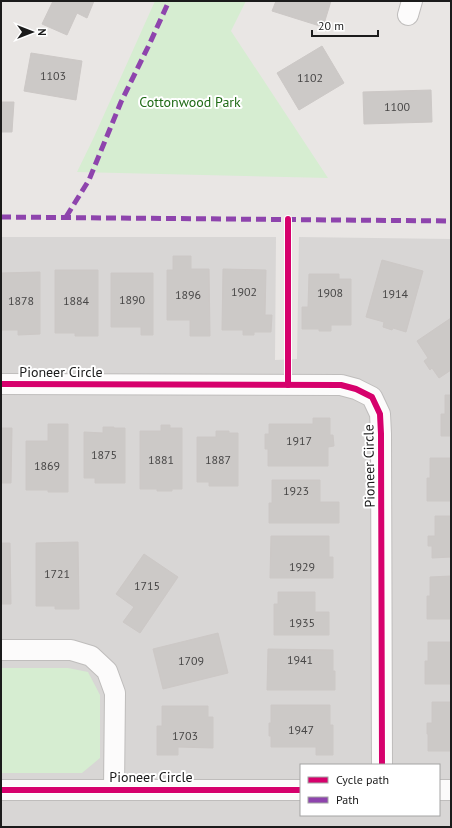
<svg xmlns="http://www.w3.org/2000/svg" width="452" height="828" font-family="'PT Sans',sans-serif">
	<rect width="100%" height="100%" fill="#e9e6e4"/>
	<path fill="#d8d6d5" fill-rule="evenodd" d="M 1,237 L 276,237 L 275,360 L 297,359 L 299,237 L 451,239 L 451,827 L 1,827 ZM 301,765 L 439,765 L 439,815 L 301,815 Z"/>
	<g fill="#d6edd1">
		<path d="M 155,1 L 246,1 L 231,31 L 328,178 L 77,172 L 94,137 Z"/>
		<path d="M 1,668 L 68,668 L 88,672 L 100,695 L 100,758 L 82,773 L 1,773 Z"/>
	</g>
	<g fill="#ccc9c7" stroke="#ccc8c6">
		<path d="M 53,1 L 94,1 L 87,18 L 77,13 L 67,35 L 42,24 Z"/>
		<path d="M 276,1 L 331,1 L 323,27 L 272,11 Z"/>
		<path d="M 322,46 L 344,83 L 299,110 L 277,73 Z"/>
		<path d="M 31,53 L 82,61 L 76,100 L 24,91 Z"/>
		<path d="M 431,90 L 432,122 L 364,124 L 363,92 Z"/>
		<path d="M 1,102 L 14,102 L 12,132 L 1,132 Z"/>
		<path d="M 173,256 L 191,256 L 191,269 L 209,269 L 210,336 L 190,336 L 190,320 L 167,320 L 167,270 L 173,270 Z"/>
		<path d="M 382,260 L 423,271 L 406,332 L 393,328 L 392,330 L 383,327 L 384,322 L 366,317 Z"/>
		<path d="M 223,269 L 266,270 L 265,315 L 272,315 L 271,332 L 254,332 L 254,335 L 243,335 L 243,330 L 222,330 Z"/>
		<path d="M 55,270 L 98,270 L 98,336 L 75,336 L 75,333 L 55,333 Z"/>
		<path d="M 40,272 L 40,334 L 18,335 L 18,330 L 1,330 L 1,273 Z"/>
		<path d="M 111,273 L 153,273 L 153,335 L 141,335 L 141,327 L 111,327 Z"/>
		<path d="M 309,274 L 339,274 L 339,279 L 351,279 L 351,325 L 331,325 L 331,331 L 319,331 L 319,329 L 302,329 L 302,307 L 308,307 Z"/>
		<path d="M 451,318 L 451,370 L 439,378 L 432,368 L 430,370 L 424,361 L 428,358 L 417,341 Z"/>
		<path d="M 445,395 L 451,395 L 451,436 L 441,436 L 441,414 L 445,414 Z"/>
		<path d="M 313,418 L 330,418 L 330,435 L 333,435 L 334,446 L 328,447 L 328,466 L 268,466 L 268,449 L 265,449 L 265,434 L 269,434 L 269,424 L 313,424 Z"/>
		<path d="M 48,424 L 68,424 L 68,492 L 48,492 L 48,490 L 26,490 L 26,441 L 48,441 Z"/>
		<path d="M 161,425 L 170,425 L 170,428 L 182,428 L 182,489 L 172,489 L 172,491 L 157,491 L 157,489 L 140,489 L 140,431 L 161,431 Z"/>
		<path d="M 103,427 L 114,427 L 114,428 L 125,428 L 125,483 L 95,483 L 95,478 L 84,478 L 84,432 L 103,433 Z"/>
		<path d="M 1,428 L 12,428 L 11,483 L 1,483 Z"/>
		<path d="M 216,431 L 229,431 L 229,433 L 238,433 L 238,486 L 209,486 L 209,482 L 197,482 L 197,437 L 216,437 Z"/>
		<path d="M 430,458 L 451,458 L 451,501 L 427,501 L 427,478 L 430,478 Z"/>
		<path d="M 272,480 L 320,480 L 320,502 L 339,502 L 339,523 L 269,523 L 269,503 L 272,503 Z"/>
		<path d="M 435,516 L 451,516 L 451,557 L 432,558 L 432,546 L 428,546 L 428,536 L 435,536 Z"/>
		<path d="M 271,536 L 329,536 L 329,557 L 333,557 L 333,578 L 270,578 Z"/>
		<path d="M 78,542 L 79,609 L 55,609 L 55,606 L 36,606 L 36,543 Z"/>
		<path d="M 1,543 L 10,543 L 11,604 L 1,604 Z"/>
		<path d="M 144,554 L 178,577 L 140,633 L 123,622 L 134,607 L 116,594 Z"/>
		<path d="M 451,576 L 451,619 L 427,619 L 427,596 L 430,596 L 430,577 Z"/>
		<path d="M 278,592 L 315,592 L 315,612 L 329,612 L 329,635 L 274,635 L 274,604 L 278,604 Z"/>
		<path d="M 218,633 L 228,673 L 163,689 L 153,649 Z"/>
		<path d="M 428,642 L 451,642 L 451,684 L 425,684 L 425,661 L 428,661 Z"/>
		<path d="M 268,649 L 333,650 L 333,671 L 335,671 L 335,690 L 267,690 Z"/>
		<path d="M 432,702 L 451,702 L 451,744 L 450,744 L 450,751 L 428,751 L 428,734 L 427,734 L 427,723 L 432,723 Z"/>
		<path d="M 271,705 L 330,705 L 330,725 L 333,725 L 333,755 L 316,755 L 316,747 L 271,747 L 271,736 L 269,736 L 269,723 L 271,723 Z"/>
		<path d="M 162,706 L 208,706 L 208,717 L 213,717 L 213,748 L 178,747 L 178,755 L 157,755 L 157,726 L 162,726 Z"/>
	</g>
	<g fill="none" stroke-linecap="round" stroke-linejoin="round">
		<g stroke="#bfbdbc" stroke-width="22">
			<g id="street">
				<path d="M 408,15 L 412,1"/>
				<path d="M 1,384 L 341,385 L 356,389 L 372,397 L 380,414 L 381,434 L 382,765"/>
				<path d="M 1,650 L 71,650 L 91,656 L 107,671 L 115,693 L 114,789"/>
				<path d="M 1,790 L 301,790"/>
				<path d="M 439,790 L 451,790"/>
			</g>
		</g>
		<use href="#street" stroke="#fcfbfb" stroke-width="20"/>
		<g stroke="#8e44ad" stroke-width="5" stroke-dasharray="10 5" stroke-linecap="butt">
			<path d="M 1,217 L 451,221"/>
			<path d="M 66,217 L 89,180 L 121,102 L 149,45 L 169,1"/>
		</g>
		<g stroke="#fff" stroke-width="8">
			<g id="cycleway">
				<path d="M 288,219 L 288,385"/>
				<path d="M 1,384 L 341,385 L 356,389 L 372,397 L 380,414 L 381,434 L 382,765"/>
				<path d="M 1,790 L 301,790"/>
			</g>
		</g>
		<use href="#cycleway" stroke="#d6006c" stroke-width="6"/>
	</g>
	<g text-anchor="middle" stroke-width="4" stroke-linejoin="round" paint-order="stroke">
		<g font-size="12" fill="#474646">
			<text x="53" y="80">1103</text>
			<text x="310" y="82">1102</text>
			<text x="397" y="111">1100</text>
			<text x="244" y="296">1902</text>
			<text x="330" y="297">1908</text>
			<text x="395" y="298">1914</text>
			<text x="188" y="299">1896</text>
			<text x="132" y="304">1890</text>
			<text x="21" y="305">1878</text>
			<text x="76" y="305">1884</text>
			<text x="299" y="445">1917</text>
			<text x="104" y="459">1875</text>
			<text x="161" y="464">1881</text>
			<text x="218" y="464">1887</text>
			<text x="47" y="470">1869</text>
			<text x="296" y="495">1923</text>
			<text x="302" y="571">1929</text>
			<text x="57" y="578">1721</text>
			<text x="147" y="590">1715</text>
			<text x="302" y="627">1935</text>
			<text x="300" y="664">1941</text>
			<text x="191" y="665">1709</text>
			<text x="301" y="734">1947</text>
			<text x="185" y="740">1703</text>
		</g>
		<g font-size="14" fill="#206b17" stroke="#fff">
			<text x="190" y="107">Cottonwood Park</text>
		</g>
		<g font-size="14" fill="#1b1b1b" stroke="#fff">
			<text x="61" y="377">Pioneer Circle</text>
			<text transform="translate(369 466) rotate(-91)" y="5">Pioneer Circle</text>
			<text x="151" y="782">Pioneer Circle</text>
		</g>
	</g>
	<rect width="452" height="828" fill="none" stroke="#1b1b1b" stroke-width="4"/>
	<rect x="300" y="764" width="140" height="52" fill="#ffffff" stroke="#a4a4a4"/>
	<rect x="308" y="777" width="20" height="6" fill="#d6006c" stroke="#a4a4a4"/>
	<text x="336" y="784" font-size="12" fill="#1b1b1b">Cycle path</text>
	<rect x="308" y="797" width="20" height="6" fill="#8e44ad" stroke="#a4a4a4"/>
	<text x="336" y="804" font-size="12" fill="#1b1b1b">Path</text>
	<g transform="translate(32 32) rotate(90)" stroke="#ffffff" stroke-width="3" paint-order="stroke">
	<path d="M0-3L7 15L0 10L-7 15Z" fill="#1b1b1b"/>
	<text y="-6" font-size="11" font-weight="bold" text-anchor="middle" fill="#1b1b1b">N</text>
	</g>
	<path d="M312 30v6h66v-6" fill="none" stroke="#1b1b1b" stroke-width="2"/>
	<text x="318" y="30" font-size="12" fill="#1b1b1b" stroke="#ffffff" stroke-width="3" paint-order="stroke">20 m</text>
</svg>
